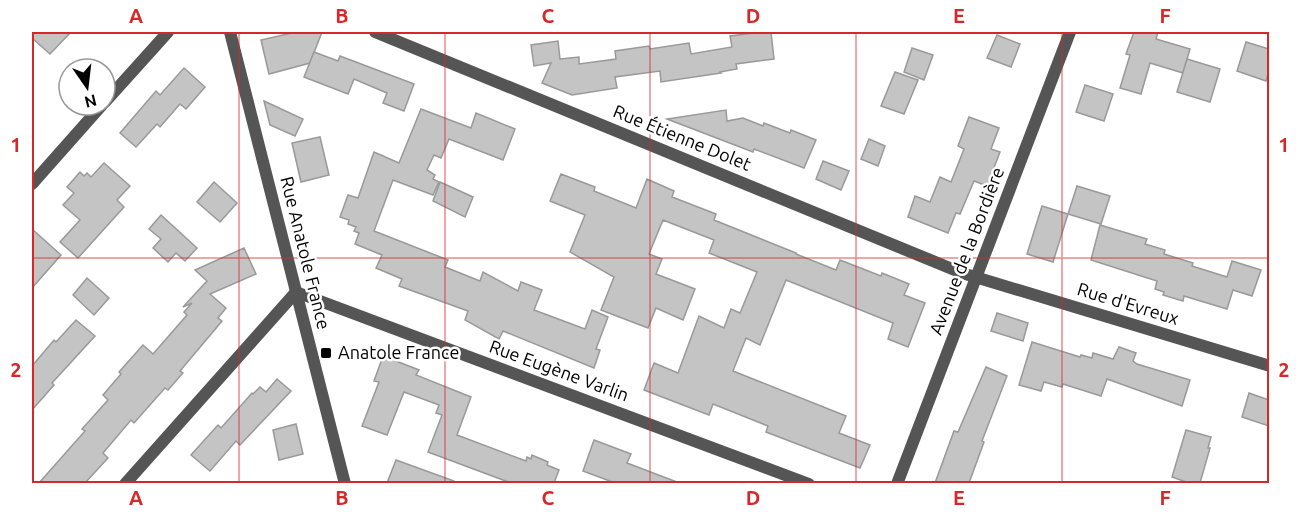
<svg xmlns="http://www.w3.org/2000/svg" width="1301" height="515" font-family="Ubuntu,sans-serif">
	<rect width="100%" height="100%" fill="#fff"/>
	<g fill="#c4c4c4" stroke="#999" stroke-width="1.5">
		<path d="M 32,32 L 71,32 L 50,54 L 32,38 Z"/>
		<path d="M 296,32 L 322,32 L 310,63 L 269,74 L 261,40 Z"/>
		<path d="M 762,32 L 771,32 L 774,59 L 736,64 L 737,69 L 720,72 L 721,73 L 661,82 L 660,71 L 615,77 L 617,88 L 572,95 L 542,83 L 551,63 L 534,66 L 531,45 L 558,41 L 560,59 L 579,57 L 579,64 L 616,59 L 615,51 L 649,46 L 650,49 L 689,43 L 691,54 L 732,47 L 730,36 Z"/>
		<path d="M 1134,32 L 1158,32 L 1156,39 L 1190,49 L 1183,73 L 1150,63 L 1141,94 L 1120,88 L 1130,55 L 1126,54 Z"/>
		<path d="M 997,35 L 1020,44 L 1011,67 L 987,58 Z"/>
		<path d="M 1246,42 L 1269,49 L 1269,71 L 1266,81 L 1237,71 Z"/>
		<path d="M 912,48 L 933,55 L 924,80 L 904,72 Z"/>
		<path d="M 314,52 L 338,61 L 340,56 L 414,84 L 404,111 L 383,103 L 387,93 L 354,79 L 348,94 L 304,77 Z"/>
		<path d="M 1187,59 L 1220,69 L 1210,102 L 1177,92 Z"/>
		<path d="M 184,68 L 205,87 L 186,109 L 180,104 L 160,127 L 157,124 L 136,147 L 120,133 L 156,91 L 160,95 Z"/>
		<path d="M 895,72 L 918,80 L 904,114 L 881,106 Z"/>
		<path d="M 1085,85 L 1113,94 L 1104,121 L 1076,112 Z"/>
		<path d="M 264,101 L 303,119 L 295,136 L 270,125 Z"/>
		<path d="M 421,109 L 471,128 L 476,113 L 515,129 L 503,160 L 449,139 L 441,158 L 434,155 L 427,170 L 435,175 L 433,179 L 439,182 L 433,195 L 393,180 L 374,231 L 448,260 L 445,267 L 480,281 L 483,272 L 518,291 L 521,282 L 542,290 L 534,310 L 585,329 L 592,310 L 608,317 L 596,349 L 600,350 L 594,368 L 503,331 L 499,339 L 465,320 L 468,311 L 399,286 L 402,279 L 376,268 L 382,255 L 355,244 L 359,233 L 354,231 L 356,227 L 348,224 L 349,220 L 340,217 L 348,195 L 358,198 L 374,152 L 399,163 Z"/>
		<path d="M 726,110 L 727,121 L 743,118 L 763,126 L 764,123 L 790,133 L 791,130 L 816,140 L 804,168 L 754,149 L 753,152 L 667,119 Z"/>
		<path d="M 969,117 L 999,128 L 991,149 L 1000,152 L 987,186 L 974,181 L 960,214 L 956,213 L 948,233 L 908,217 L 915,196 L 930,202 L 940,177 L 951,182 L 964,149 L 958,146 Z"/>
		<path d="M 320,137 L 329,175 L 301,182 L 292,143 Z"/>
		<path d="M 869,139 L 885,146 L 878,166 L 861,159 Z"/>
		<path d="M 823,161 L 849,171 L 841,190 L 816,179 Z"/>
		<path d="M 104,163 L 130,186 L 117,200 L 124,207 L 78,258 L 60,242 L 80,220 L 63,205 L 74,193 L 67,187 L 80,172 L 84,176 L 87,173 L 91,177 Z"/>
		<path d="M 561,174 L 595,187 L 594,191 L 636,208 L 647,179 L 674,191 L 672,197 L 716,214 L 714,220 L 796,253 L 796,254 L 836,270 L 840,260 L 881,276 L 882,273 L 909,284 L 904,295 L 925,303 L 908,347 L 888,339 L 893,323 L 786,280 L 760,345 L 746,338 L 733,371 L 846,416 L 839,433 L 870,445 L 860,468 L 766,432 L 768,426 L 713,404 L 709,415 L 644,390 L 654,363 L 678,373 L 699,316 L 724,328 L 731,309 L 740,313 L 757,272 L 709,253 L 714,240 L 663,220 L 649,254 L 662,259 L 656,274 L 695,289 L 683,320 L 656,308 L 648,328 L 601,310 L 614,277 L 570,252 L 585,215 L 550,201 Z"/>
		<path d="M 214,182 L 237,203 L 220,222 L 197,202 Z"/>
		<path d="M 440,182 L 473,197 L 465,217 L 433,201 Z"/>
		<path d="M 1077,186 L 1110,196 L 1101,224 L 1068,214 Z"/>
		<path d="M 1042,206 L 1068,214 L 1053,262 L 1027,254 Z"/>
		<path d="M 161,215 L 197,248 L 185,261 L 176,253 L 168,262 L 153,248 L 161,239 L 149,229 Z"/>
		<path d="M 1100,225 L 1147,239 L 1145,244 L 1165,250 L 1164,254 L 1193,263 L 1192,266 L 1227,277 L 1232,261 L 1261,270 L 1252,296 L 1233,290 L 1227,309 L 1184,296 L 1183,301 L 1163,295 L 1164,292 L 1155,289 L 1157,281 L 1091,260 Z"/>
		<path d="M 32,229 L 61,255 L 32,288 Z"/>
		<path d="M 244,248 L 256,274 L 210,294 L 226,308 L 218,318 L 222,321 L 180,371 L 183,373 L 168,390 L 165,388 L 134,423 L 131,420 L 103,453 L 108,458 L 85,483 L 39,483 L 85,431 L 82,429 L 108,400 L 103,395 L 121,374 L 119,372 L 143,345 L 153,354 L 187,315 L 184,312 L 192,303 L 183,307 L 207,281 L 195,270 Z"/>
		<path d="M 87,278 L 109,298 L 94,315 L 73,295 Z"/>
		<path d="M 997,313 L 1028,323 L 1023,341 L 991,331 Z"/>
		<path d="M 76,320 L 95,336 L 52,383 L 54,385 L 32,410 L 32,366 L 54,340 L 56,342 Z"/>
		<path d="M 1032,342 L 1080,357 L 1081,355 L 1092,358 L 1093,353 L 1113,359 L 1119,347 L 1136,353 L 1133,361 L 1137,364 L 1190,380 L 1182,406 L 1107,379 L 1101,396 L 1063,384 L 1062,387 L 1044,382 L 1041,391 L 1019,385 Z"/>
		<path d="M 383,356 L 419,370 L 416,375 L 471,397 L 457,435 L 526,461 L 527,457 L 531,459 L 532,455 L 548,462 L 547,465 L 559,470 L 554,483 L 511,483 L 428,452 L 442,415 L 436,413 L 439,405 L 404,392 L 387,435 L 362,426 L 379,382 L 374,381 Z"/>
		<path d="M 986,367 L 1007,376 L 982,441 L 984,442 L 969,483 L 935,483 L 954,431 L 958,432 Z"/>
		<path d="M 277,379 L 291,391 L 240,445 L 236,441 L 210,471 L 191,455 L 218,425 L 221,428 L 252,393 L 253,394 L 260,387 L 266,392 Z"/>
		<path d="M 1249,393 L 1269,400 L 1269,426 L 1242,417 Z"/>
		<path d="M 296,424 L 303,454 L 279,460 L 273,430 Z"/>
		<path d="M 1186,430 L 1211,437 L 1208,448 L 1210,448 L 1200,483 L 1189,483 L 1172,477 Z"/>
		<path d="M 594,440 L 631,454 L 627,463 L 677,482 L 677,483 L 615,483 L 583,471 Z"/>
		<path d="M 396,460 L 454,481 L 454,483 L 387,483 Z"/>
	</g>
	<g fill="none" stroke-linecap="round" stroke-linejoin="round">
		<g stroke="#555" stroke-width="12">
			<path d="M 230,32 L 345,484"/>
			<path d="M 375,32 L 962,273 L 1270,366"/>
			<path d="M 105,102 L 168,32"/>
			<path d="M 32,184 L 102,105"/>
			<path d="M 125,484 L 296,292 L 809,484"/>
			<path d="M 897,484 L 1070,32"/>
		</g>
	</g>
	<path fill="none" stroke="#d62828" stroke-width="1.5" stroke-opacity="0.55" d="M 239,32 L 239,484M 445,32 L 445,484M 650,32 L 650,484M 856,32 L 856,484M 1062,32 L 1062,484M 32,258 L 1270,258"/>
	<rect fill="#000" stroke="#fff" stroke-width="2" x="320" y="347" width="12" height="12" rx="3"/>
	<g text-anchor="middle" stroke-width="5" stroke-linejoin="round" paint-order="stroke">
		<g font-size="18" fill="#000" stroke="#fff">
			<text transform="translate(682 138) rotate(22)" y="6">Rue Étienne Dolet</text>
			<text transform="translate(967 251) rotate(-69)" y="6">Avenue de la Bordière</text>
			<text transform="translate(305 253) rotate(76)" y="6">Rue Anatole France</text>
			<text transform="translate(1128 304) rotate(17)" y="6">Rue d'Evreux</text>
			<text transform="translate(559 371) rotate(20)" y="6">Rue Eugène Varlin</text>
		</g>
		<g font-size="18" fill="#000" stroke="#fff" text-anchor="start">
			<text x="338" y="359">Anatole France</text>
		</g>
	</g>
	<rect width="1301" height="515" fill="none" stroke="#ffffff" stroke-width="66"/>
	<g transform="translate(87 87) rotate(166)"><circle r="28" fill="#ffffff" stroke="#999999" stroke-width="1.5"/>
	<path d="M0-4.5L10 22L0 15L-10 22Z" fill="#000000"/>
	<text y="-9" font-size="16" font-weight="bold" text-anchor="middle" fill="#000000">N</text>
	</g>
	<rect x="33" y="33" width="1235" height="449" fill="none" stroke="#d62828" stroke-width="2"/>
	<g font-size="20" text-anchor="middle" font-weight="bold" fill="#d62828">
		<text x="136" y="23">A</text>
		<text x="342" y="23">B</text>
		<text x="548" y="23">C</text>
		<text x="753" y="23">D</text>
		<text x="959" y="23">E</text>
		<text x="1165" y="23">F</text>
		<text x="16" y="152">1</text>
		<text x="1284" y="152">1</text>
		<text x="16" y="377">2</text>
		<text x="1284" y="377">2</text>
		<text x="136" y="505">A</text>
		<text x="342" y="505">B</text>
		<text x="548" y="505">C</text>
		<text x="753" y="505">D</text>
		<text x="959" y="505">E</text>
		<text x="1165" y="505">F</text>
	</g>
</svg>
